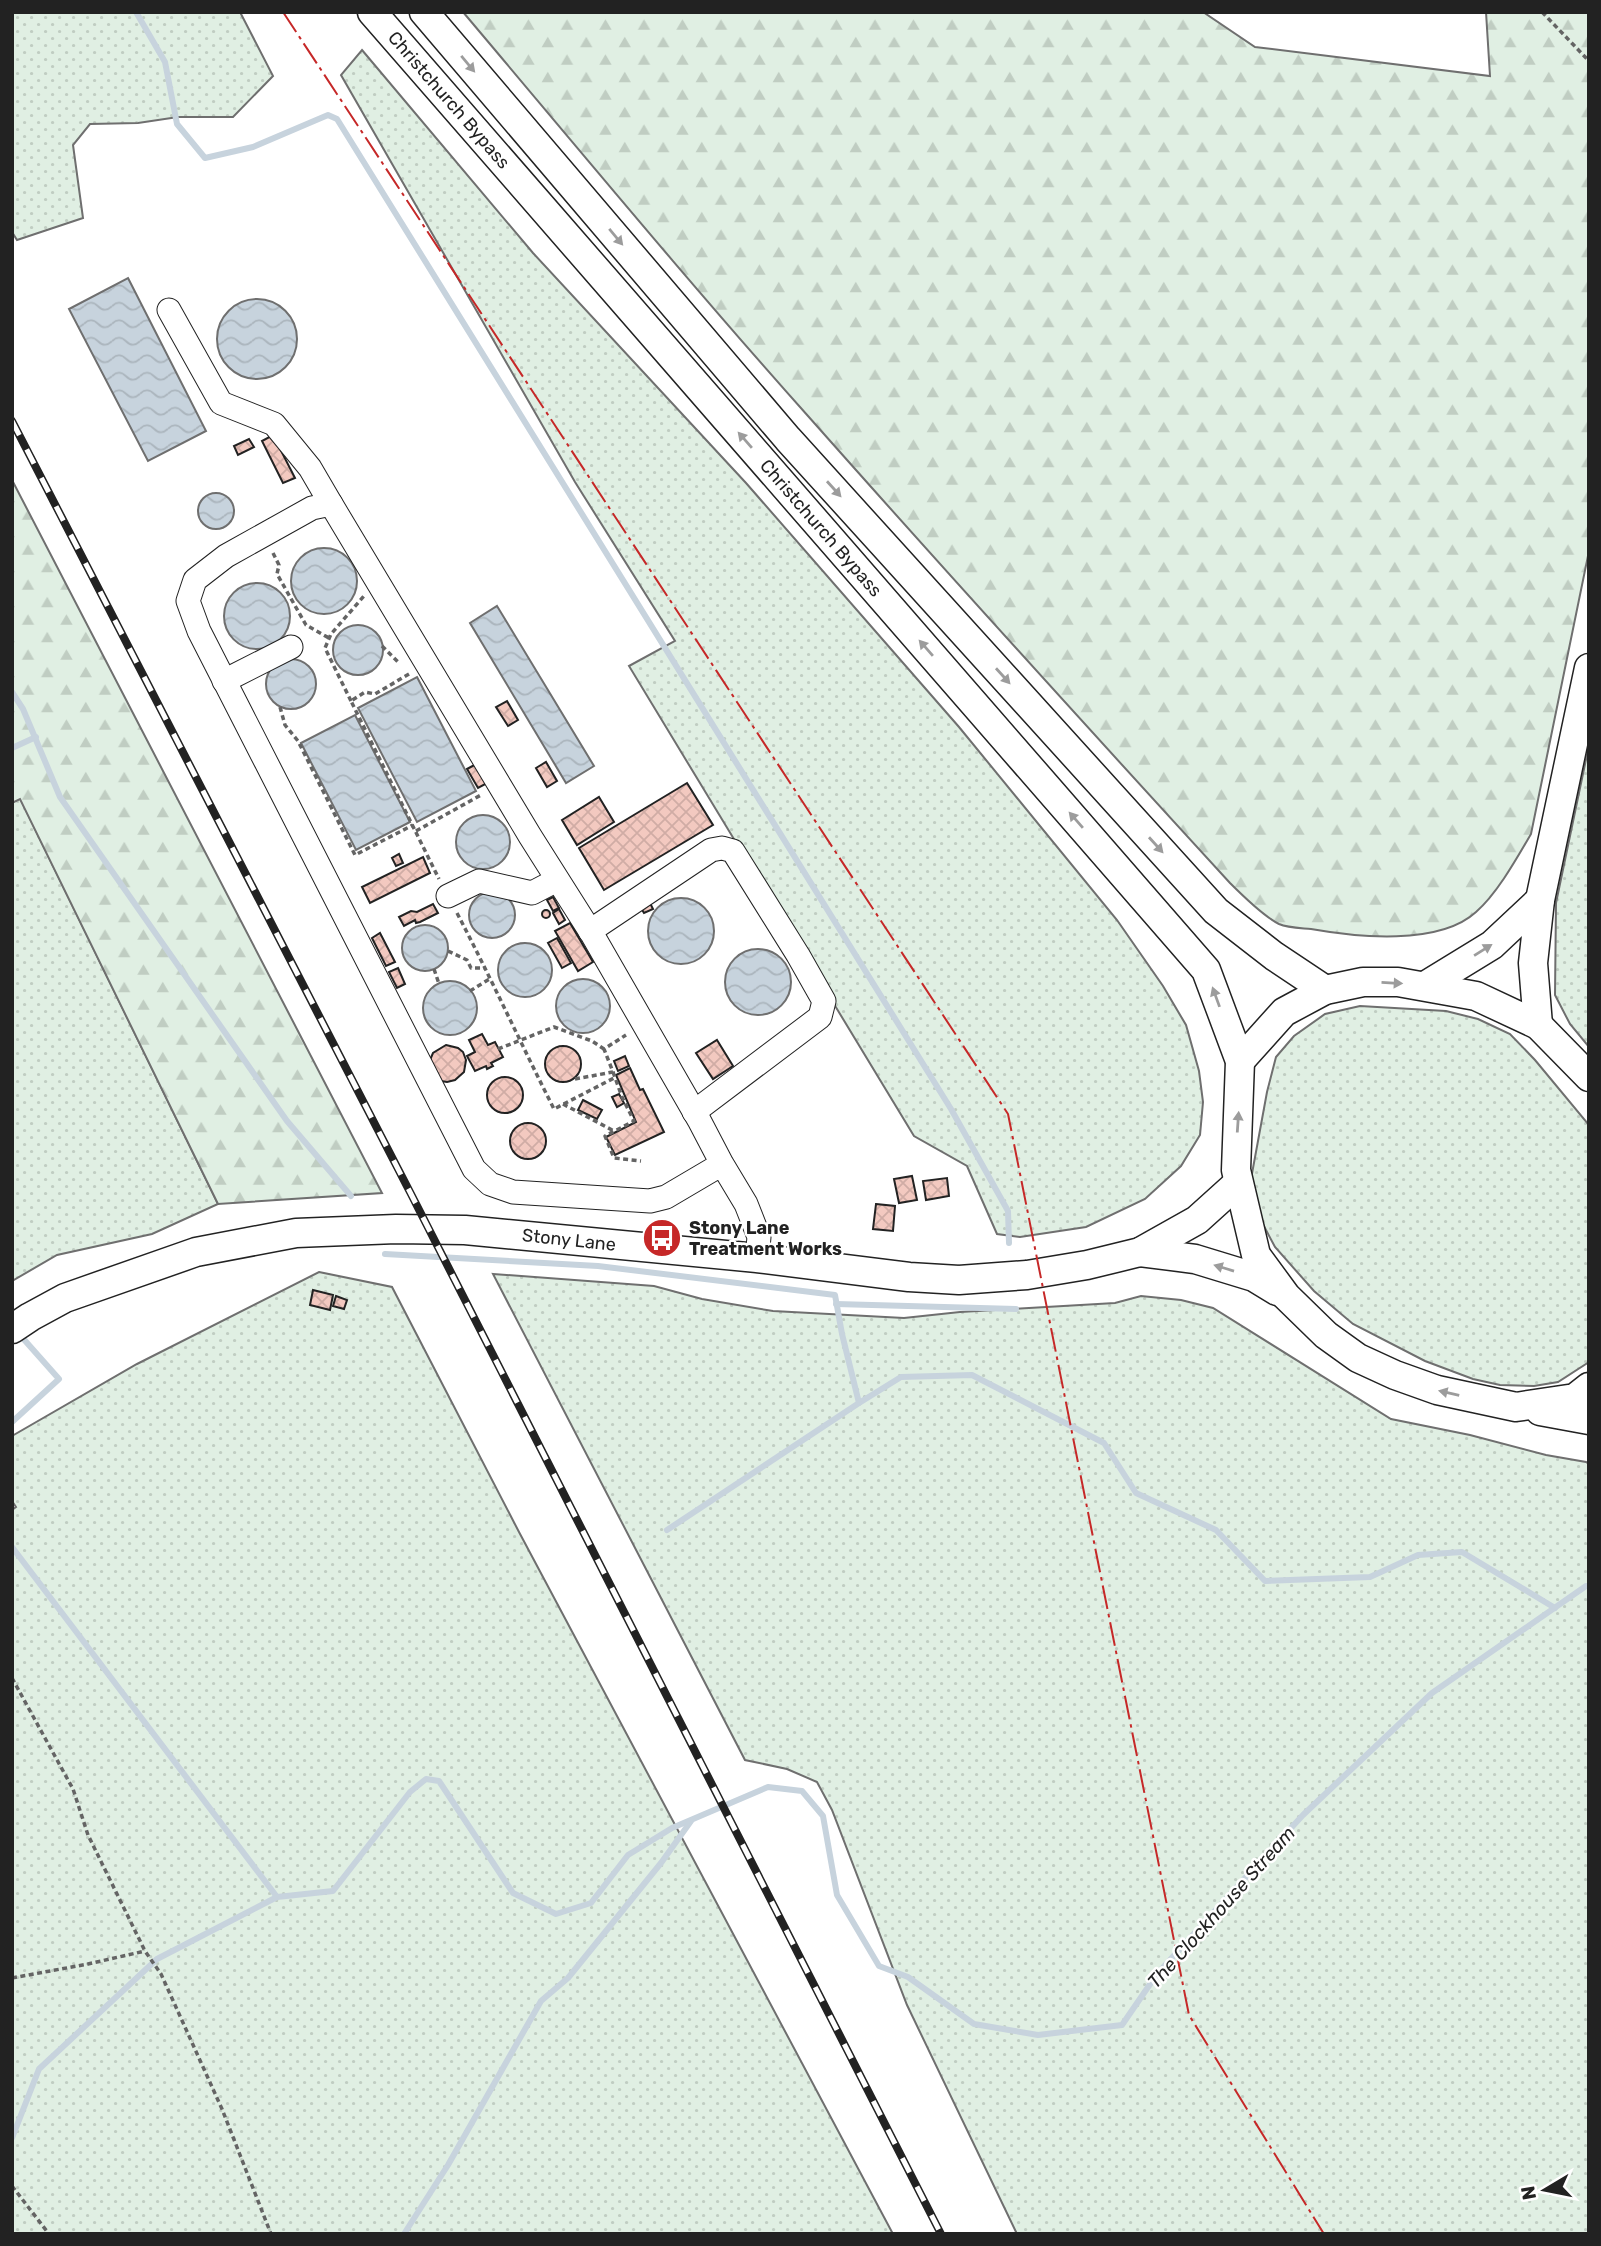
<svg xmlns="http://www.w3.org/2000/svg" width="1601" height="2246" font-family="Rubik,sans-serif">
	<defs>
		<pattern id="grass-dots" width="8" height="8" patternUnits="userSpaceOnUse" patternTransform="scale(1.75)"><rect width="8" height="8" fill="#e0efe3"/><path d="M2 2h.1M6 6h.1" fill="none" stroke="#c0cdc2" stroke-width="1.8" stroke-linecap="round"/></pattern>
		<pattern id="forest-firs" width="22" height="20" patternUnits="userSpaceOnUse" patternTransform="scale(1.75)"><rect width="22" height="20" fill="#e0efe3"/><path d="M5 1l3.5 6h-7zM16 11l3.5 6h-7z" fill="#c0cdc2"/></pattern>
		<pattern id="water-waves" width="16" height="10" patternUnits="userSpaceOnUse" patternTransform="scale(1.75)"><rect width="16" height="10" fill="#c7d3dd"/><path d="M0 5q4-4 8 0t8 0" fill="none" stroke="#abb5bd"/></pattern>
		<pattern id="building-cross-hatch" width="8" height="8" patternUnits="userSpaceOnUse" patternTransform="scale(1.75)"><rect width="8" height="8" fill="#f3c9c0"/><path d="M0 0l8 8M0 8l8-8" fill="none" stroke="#d0aca5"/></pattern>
	</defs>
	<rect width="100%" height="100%" fill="#fff"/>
	<g fill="url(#grass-dots)" stroke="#6f6f6f" stroke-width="2">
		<path d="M 12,12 L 240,12 L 273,76 L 233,117 L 178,117 L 138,123 L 90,124 L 73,145 L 83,218 L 17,240 L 12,232 Z"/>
		<path d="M 362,50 L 533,253 L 746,483 L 959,727 L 1117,920 L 1163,986 L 1186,1025 L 1199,1071 L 1203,1102 L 1200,1135 L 1181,1166 L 1145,1199 L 1086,1227 L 1020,1237 L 997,1234 L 967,1166 L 914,1136 L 629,666 L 675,641 L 575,482 L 341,75 Z"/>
		<path d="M 1589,745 L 1589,1047 L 1570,1024 L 1555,995 L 1556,903 Z"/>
		<path d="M 20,798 L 218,1204 L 152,1234 L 57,1255 L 12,1281 L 12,803 Z"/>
		<path d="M 1360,1006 L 1446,1011 L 1478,1019 L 1510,1034 L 1535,1060 L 1589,1125 L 1589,1362 L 1558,1382 L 1534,1386 L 1500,1385 L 1473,1379 L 1425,1361 L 1353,1324 L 1314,1291 L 1275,1247 L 1256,1211 L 1251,1179 L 1267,1092 L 1276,1057 L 1294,1036 L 1325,1014 Z"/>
		<path d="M 319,1272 L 392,1287 L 519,1532 L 893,2234 L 12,2234 L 12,1510 L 16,1507 L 12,1501 L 12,1436 L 137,1364 Z"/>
		<path d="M 493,1274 L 654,1286 L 702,1299 L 773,1311 L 904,1318 L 960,1312 L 1115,1303 L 1141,1296 L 1181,1300 L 1213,1308 L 1391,1419 L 1470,1435 L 1546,1455 L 1586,1462 L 1589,1464 L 1589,2234 L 1017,2234 L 907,2005 L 832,1810 L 817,1782 L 787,1769 L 745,1760 Z"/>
	</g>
	<g fill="url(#forest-firs)" stroke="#6f6f6f" stroke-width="2">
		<path d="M 463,12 L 1203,12 L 1255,47 L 1490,76 L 1486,12 L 1589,12 L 1589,551 L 1531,834 C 1517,858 1497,894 1476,912 C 1439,946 1356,937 1311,929 C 1301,928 1288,928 1279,924 C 1263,916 1243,896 1230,883 C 1088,728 947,573 808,416 C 690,284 577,147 463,12 Z"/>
		<path d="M 12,480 L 382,1193 L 218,1204 L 20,799 L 12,803 Z"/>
	</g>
	<g fill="url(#water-waves)" stroke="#6f6f6f" stroke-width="2">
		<path d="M 128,278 L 206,431 L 148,461 L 69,309 Z"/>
		<circle cx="257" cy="339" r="40"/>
		<circle cx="216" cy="511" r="18"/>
		<circle cx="324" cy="581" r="33"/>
		<circle cx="257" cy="616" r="33"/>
		<path d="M 497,606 L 594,766 L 566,783 L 470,623 Z"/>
		<circle cx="358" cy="650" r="25"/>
		<circle cx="291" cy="684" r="25"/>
		<path d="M 417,677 L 476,791 L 417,822 L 358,708 Z"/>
		<path d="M 355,715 L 410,822 L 356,850 L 301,743 Z"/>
		<circle cx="483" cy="842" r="27"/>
		<circle cx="492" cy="915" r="23"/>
		<circle cx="681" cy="931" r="33"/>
		<circle cx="425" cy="948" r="23"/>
		<circle cx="525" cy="970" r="27"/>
		<circle cx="758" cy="982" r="33"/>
		<circle cx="583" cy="1006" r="27"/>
		<circle cx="450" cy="1008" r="27"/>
	</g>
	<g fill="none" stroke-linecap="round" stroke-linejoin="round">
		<g stroke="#c7d3dd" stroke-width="6">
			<path d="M 136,12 L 165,62 L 177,124 L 205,158 L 253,147 L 328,115 L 337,119 L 951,1109 L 1008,1211 L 1009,1243"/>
			<path d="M 12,692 L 23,709 L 60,797 L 287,1121 L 351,1196"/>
			<path d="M 12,748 L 36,737"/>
			<path d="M 385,1254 L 598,1266 L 835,1295 L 842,1334 L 859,1403 L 901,1377 L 972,1375 L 1104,1443 L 1136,1493 L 1216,1530 L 1265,1581 L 1370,1577 L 1418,1555 L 1462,1552 L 1555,1608"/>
			<path d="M 836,1304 L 1016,1309"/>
			<path d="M 12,1422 L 59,1379 L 20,1335"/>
			<path d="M 667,1530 L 859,1403"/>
			<path d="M 12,1547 L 277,1897"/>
			<path d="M 12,2138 L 39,2069 L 157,1959 L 277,1897 L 333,1891 L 410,1792 L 426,1779 L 439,1781 L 513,1893 L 556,1914 L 591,1903 L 628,1855 L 672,1828 L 768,1787 L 802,1791 L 823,1816 L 837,1895 L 879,1966 L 908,1977 L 974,2024 L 1038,2035 L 1122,2025 L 1157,1974 L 1303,1815 L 1432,1693 L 1586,1586 L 1589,1586"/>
			<path d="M 404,2234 L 448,2165 L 541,2001 L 568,1978 L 661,1863 L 691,1821"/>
		</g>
	</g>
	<g fill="url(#building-cross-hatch)" stroke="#222" stroke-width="2">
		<path d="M 273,435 L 295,478 L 283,483 L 262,441 Z"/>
		<path d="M 249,439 L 254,447 L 238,455 L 234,446 Z"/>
		<path d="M 507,701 L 518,720 L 508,726 L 496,707 Z"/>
		<path d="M 546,762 L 557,781 L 547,787 L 536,768 Z"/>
		<path d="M 478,763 L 489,782 L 478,788 L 467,769 Z"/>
		<path d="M 687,783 L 713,825 L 604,890 L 579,848 Z"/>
		<path d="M 599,797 L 614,822 L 577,845 L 562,820 Z"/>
		<path d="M 399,854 L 403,863 L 396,866 L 392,858 Z"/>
		<path d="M 423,857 L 430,873 L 370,903 L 362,887 Z"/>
		<path d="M 553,897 L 559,908 L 553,911 L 547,900 Z"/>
		<path d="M 650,903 L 653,909 L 644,913 L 641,908 Z"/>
		<path d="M 433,904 L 438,913 L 420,922 L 416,923 L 415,920 L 404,926 L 399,917 L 411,911 L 417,912 Z"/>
		<path d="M 559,909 L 565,920 L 559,924 L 553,913 Z"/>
		<circle cx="546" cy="914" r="4"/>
		<path d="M 570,923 L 593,962 L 578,971 L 555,931 Z"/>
		<path d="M 380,933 L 395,962 L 386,966 L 372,938 Z"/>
		<path d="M 557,938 L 571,963 L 562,968 L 548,943 Z"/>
		<path d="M 398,968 L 405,984 L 397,988 L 389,972 Z"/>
		<path d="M 482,1034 L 488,1045 L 495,1042 L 503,1057 L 491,1063 L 493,1066 L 487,1069 L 486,1066 L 475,1071 L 467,1056 L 475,1052 L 469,1040 Z"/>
		<path d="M 717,1040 L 733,1066 L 713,1079 L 696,1053 Z"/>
		<path d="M 446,1045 L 458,1048 L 463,1052 L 466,1060 L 464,1072 L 455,1080 L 447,1082 L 441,1081 L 430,1060 L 433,1053 Z"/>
		<circle cx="563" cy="1064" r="18"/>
		<path d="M 625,1056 L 629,1066 L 618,1071 L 614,1061 Z"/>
		<path d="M 630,1068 L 640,1090 L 643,1089 L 664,1132 L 615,1155 L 606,1137 L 636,1122 L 616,1075 Z"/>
		<circle cx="505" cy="1095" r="18"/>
		<path d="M 619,1094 L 624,1103 L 617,1107 L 612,1097 Z"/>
		<path d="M 583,1100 L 602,1110 L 597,1119 L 578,1110 Z"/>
		<circle cx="528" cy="1141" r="18"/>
		<path d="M 912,1176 L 917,1200 L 899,1203 L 894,1179 Z"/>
		<path d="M 947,1178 L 949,1196 L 926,1200 L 923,1181 Z"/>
		<path d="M 876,1204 L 895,1206 L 893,1231 L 873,1229 Z"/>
		<path d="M 313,1290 L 333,1295 L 330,1310 L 310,1305 Z"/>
		<path d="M 336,1296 L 347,1300 L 344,1309 L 333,1306 Z"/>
	</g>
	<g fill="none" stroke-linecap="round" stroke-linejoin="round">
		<g stroke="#222" stroke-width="25">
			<g id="minor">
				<path d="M 169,310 L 221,403 L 274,424 L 310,468 L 331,504"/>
				<path d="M 224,681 L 291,647"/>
				<path d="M 448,896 L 479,881 L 532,893 L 557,880"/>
				<path d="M 590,931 L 711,850 L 722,848 L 733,851 L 798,955 L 824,1001 L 820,1017 L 694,1112"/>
				<path d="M 722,1164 L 666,1197 L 650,1201 L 513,1192 L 490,1184 L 474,1169 L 199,631 L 188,601 L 195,580 L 226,556 L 312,508 L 331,504 L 530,836 L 592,934 L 699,1120 L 722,1164 L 746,1204 L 759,1237 L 757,1258"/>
			</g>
		</g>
		<g stroke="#222" stroke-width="31">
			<g id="major">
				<path d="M 372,12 L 1206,970 L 1240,1061 L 1236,1170 L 1256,1255 L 1286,1296 L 1326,1335 L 1358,1358 L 1395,1375 L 1437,1390 L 1516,1407 L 1575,1398 L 1589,1387"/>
				<path d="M 424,12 L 788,439 L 1216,911 L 1274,956 L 1325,990"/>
				<path d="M 1425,986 L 1492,945 L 1540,900"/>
				<path d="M 1538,1025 L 1533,963 L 1540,900 L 1589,668"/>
				<path d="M 1240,1061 L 1284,1012 L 1325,990 L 1363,982 L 1398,982 L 1476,996 L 1538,1025 L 1589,1077"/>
				<path d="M 1140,1252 L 1195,1259 L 1254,1277 L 1277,1291"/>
				<path d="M 12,1329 L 30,1317 L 65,1298 L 196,1252 L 296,1233 L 396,1229 L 465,1230 L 757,1258 L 909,1277 L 959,1280 L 1027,1275 L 1087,1265 L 1140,1252 L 1197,1220 L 1238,1183"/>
				<path d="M 1540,1411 L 1589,1420"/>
			</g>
		</g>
		<g stroke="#646464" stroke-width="3.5" stroke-dasharray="5 3.5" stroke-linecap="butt">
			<path d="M 1542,12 L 1589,61"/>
			<path d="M 273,553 L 279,565 L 277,574 L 306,625 L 329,638"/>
			<path d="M 382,646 L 400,664"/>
			<path d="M 409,674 L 375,694 L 365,692 L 351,701 L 439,879"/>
			<path d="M 351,701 L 325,648 L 331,634 L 364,596"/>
			<path d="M 280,707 L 285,725 L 298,741 L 355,855 L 413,825"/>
			<path d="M 416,831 L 481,795"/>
			<path d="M 457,913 C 491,978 521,1044 554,1109 L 616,1077"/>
			<path d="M 448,951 L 467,960 L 471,968 L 484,968"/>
			<path d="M 434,969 L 439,984"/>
			<path d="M 470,991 L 491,978"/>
			<path d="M 498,1049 L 554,1027 L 592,1041 L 604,1049"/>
			<path d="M 613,1072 L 622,1097 L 634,1121 L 605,1136 L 614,1158 L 641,1161"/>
			<path d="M 575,1079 L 613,1072 L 604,1049 L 626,1035"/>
			<path d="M 563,1104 L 614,1131"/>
			<path d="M 12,1678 L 73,1789 L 88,1835 L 145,1951 L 161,1974 L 222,2109 L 271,2234"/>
			<path d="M 12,1978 L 88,1964 L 145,1951"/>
			<path d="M 12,2186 L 49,2234"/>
		</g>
		<use href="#minor" stroke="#fff" stroke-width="23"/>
		<use href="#major" stroke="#fff" stroke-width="28"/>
		<g stroke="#222" stroke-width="8">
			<path id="rail" d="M 12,421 L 411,1194 L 941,2234"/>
		</g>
		<use href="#rail" stroke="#fff" stroke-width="5" stroke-dasharray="16" stroke-linecap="butt"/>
		<path stroke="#c62828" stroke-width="2" stroke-dasharray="24 5 3.5 5" stroke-linecap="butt" d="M 283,12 L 1008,1114 L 1189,2015 L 1324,2234"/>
	</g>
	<defs><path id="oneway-solid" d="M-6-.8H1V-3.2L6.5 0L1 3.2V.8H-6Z" transform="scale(1.75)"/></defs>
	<g fill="#9c9c9c">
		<use href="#oneway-solid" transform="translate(468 64) rotate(50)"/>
		<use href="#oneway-solid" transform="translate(616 237) rotate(50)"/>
		<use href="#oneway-solid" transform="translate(745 440) rotate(-131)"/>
		<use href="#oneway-solid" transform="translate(834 489) rotate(48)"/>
		<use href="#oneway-solid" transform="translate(926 648) rotate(-131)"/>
		<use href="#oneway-solid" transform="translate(1003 676) rotate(48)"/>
		<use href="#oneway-solid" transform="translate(1076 820) rotate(-131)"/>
		<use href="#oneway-solid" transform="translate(1156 845) rotate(48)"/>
		<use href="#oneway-solid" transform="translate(1483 950) rotate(-32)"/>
		<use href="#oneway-solid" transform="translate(1392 983) rotate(3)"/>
		<use href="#oneway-solid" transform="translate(1216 997) rotate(-110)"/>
		<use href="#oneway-solid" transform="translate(1238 1122) rotate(-86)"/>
		<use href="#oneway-solid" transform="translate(1224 1268) rotate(-163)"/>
		<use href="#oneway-solid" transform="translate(1449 1393) rotate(-167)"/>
	</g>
	<defs>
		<g id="bus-disc" transform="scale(2.0125)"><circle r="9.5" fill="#c62828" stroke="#fff"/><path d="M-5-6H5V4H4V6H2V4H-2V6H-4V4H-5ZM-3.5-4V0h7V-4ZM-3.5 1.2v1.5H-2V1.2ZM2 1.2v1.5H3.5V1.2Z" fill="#fff"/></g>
	</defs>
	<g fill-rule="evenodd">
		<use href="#bus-disc" x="662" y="1238"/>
	</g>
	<g text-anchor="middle" stroke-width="5" stroke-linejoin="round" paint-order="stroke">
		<g font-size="18" fill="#222" stroke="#fff">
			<text transform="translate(449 100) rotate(49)" y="6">Christchurch Bypass</text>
			<text transform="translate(821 528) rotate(49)" y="6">Christchurch Bypass</text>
			<text transform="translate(569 1240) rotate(6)" y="6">Stony Lane</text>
		</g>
		<g font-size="18" font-weight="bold" fill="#222" stroke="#fff" text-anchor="start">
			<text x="689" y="1234">Stony Lane<tspan x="689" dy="21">Treatment Works</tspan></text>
		</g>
		<g font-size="19" font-style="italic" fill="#222" stroke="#fff">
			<text transform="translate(1221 1907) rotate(-48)" y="7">The Clockhouse Stream</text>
		</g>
	</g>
	<rect width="1601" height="2246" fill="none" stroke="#222222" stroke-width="28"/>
	<g transform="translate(1545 2190) rotate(260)" stroke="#ffffff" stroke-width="5" paint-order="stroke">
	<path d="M0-5L12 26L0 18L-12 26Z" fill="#222222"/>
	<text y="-10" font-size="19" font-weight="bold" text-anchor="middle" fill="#222222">N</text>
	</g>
</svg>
